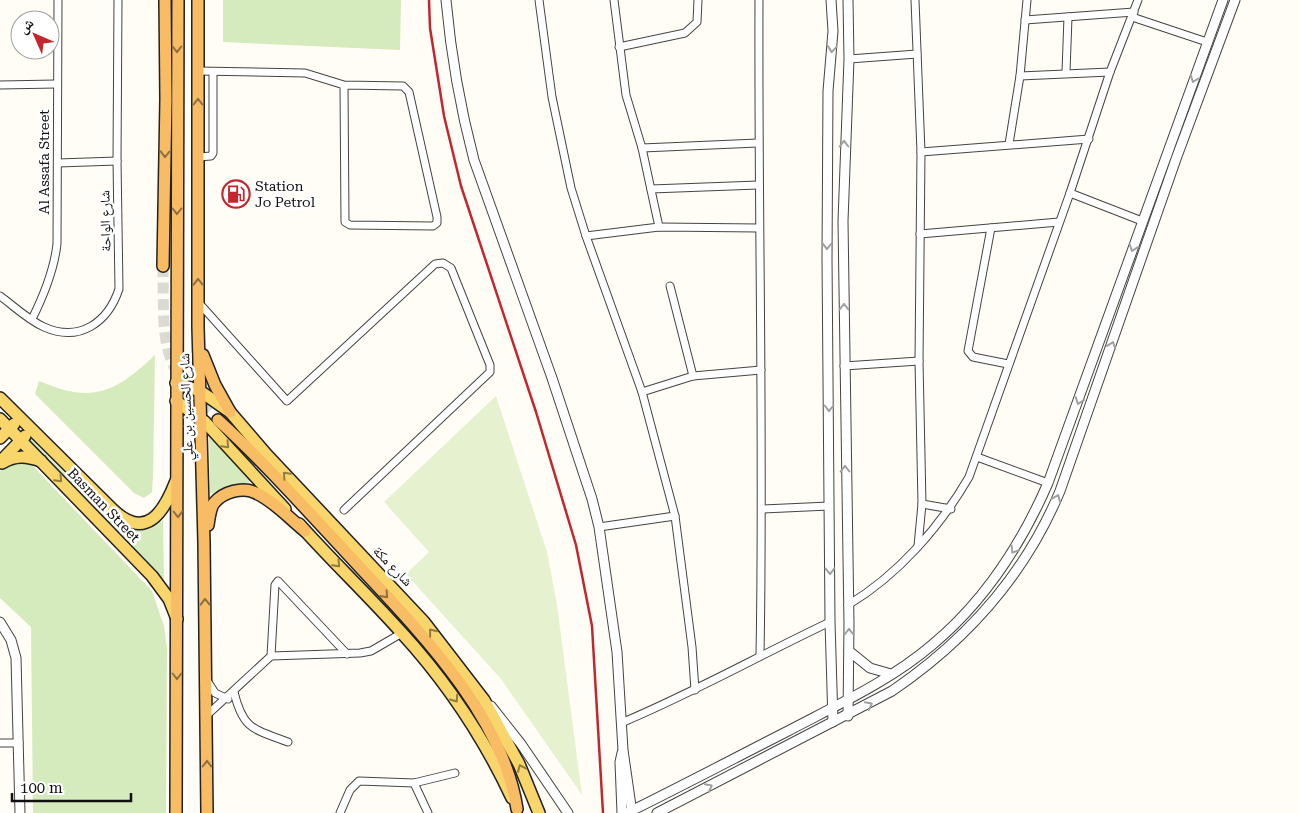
<svg xmlns="http://www.w3.org/2000/svg" width="1299" height="813" font-family="'Roboto Serif','Noto Naskh Arabic',serif">
	<rect width="100%" height="100%" fill="#fffdf5"/>
	<g fill="#d5ebbd">
		<path d="M 223,0 L 401,0 L 400,50 L 223,42 Z"/>
		<path d="M 155,355 L 153,477 L 152,492 L 144,498 L 134,493 L 35,394 L 39,381 C 92,404 115,393 155,355 Z"/>
		<path d="M 209,437 L 251,478 L 249,483 L 233,485 L 210,494 Z"/>
		<path d="M 31,439 L 66,474 L 80,483 L 119,524 L 140,529 L 152,527 L 163,520 L 164,582 L 29,441 Z"/>
		<path d="M 30,463 L 152,591 L 164,626 L 167,648 L 166,813 L 33,813 L 31,627 L 0,598 L 0,471 L 14,464 Z"/>
	</g>
	<path fill="#e6f2cf" d="M 496,396 L 547,552 L 557,605 L 582,795 L 501,679 L 406,574 L 429,552 L 384,502 Z"/>
	<g fill="none" stroke-linecap="round" stroke-linejoin="round">
		<path stroke="#dbdad3" stroke-width="11" stroke-dasharray="11 5.5" stroke-linecap="butt" d="M 163,266 C 164,343 158,365 218,420"/>
		<g stroke="#444" stroke-width="9">
			<g id="minor">
				<path d="M 539,0 L 552,97 L 571,188 L 586,236 L 642,392 L 675,516 L 692,647 L 695,690"/>
				<path d="M 614,0 L 626,95 L 642,148 L 659,227"/>
				<path d="M 759,0 C 758,218 764,437 760,655"/>
				<path d="M 915,0 L 921,152 L 919,361 L 922,504 L 918,546"/>
				<path d="M 1132,17 L 1207,42"/>
				<path d="M 1025,20 L 1134,12"/>
				<path d="M 619,47 L 685,33 L 697,22 L 698,0"/>
				<path d="M 849,59 L 917,54"/>
				<path d="M 198,71 L 305,73 L 344,85 L 403,86 L 409,92 L 437,217 L 437,223 L 433,226 L 350,225 L 345,222 L 344,85"/>
				<path d="M 1066,72 L 1068,17"/>
				<path d="M 1020,76 L 1110,72"/>
				<path d="M 0,85 L 56,84"/>
				<path d="M 1009,144 L 1020,76 L 1027,0"/>
				<path d="M 642,148 L 758,143"/>
				<path d="M 921,152 L 1089,139"/>
				<path d="M 198,157 L 211,156 L 213,153 L 213,72"/>
				<path d="M 58,163 L 117,161"/>
				<path d="M 651,189 L 758,185"/>
				<path d="M 1070,193 L 1142,221"/>
				<path d="M 991,228 L 968,351 L 973,357 L 1008,364"/>
				<path d="M 920,234 L 1059,222"/>
				<path d="M 586,236 L 659,227 L 759,228"/>
				<path d="M 670,286 L 693,376"/>
				<path d="M 0,296 C 14,306 28,320 44,327 C 80,343 108,322 119,289 L 117,161 L 118,0"/>
				<path d="M 199,303 L 287,401 L 435,264 L 443,263 L 451,268 L 490,365 L 490,372 L 344,510"/>
				<path d="M 32,319 C 44,295 54,271 57,244 L 58,0"/>
				<path d="M 844,366 L 919,361"/>
				<path d="M 642,392 L 693,376 L 761,370"/>
				<path d="M 977,457 L 1048,483"/>
				<path d="M 922,504 L 951,509"/>
				<path d="M 763,509 L 829,506"/>
				<path d="M 599,527 L 675,516"/>
				<path d="M 848,605 C 898,575 940,527 969,477 L 1070,193 L 1110,72 L 1138,0"/>
				<path d="M 271,656 L 275,585 L 278,581 L 347,654"/>
				<path d="M 208,682 L 215,693 L 228,699"/>
				<path d="M 234,692 C 243,730 254,729 288,742"/>
				<path d="M 206,716 L 271,656 L 360,653 L 371,651 L 402,633"/>
				<path d="M 621,723 C 693,693 760,655 830,622"/>
				<path d="M 0,743 L 19,743"/>
				<path d="M 414,783 L 428,813"/>
				<path d="M 340,813 L 350,790 L 359,781 L 414,783 L 455,773"/>
			</g>
		</g>
		<g stroke="#444" stroke-width="11">
			<g id="tertiary">
				<path d="M 446,0 C 451,55 460,107 474,160 L 552,378 L 592,499 L 599,527 L 617,652 L 623,750 L 632,813"/>
				<path d="M 831,0 L 833,31 L 828,91 L 827,258 L 830,622 L 833,722"/>
				<path d="M 0,622 L 11,640 L 16,658 L 20,813"/>
				<path d="M 849,651 L 870,668 L 891,674"/>
				<path d="M 491,706 L 521,744 L 568,813"/>
				<path d="M 848,716 L 849,624 L 843,221 L 849,59 L 848,0"/>
				<path d="M 622,813 L 620,762 L 622,753"/>
				<path d="M 627,813 C 680,787 733,759 786,732 C 835,706 890,681 932,645 C 984,602 1021,545 1048,483 L 1223,0"/>
				<path d="M 657,813 L 892,691 C 967,640 1025,575 1060,491 L 1176,159 L 1235,0"/>
			</g>
		</g>
		<g stroke="#222" stroke-width="14">
			<g id="primary">
				<path d="M 176,383 L 200,391 L 230,412 L 267,455 L 424,622 L 484,700 L 519,764 L 539,813"/>
				<path d="M 0,398 L 112,509 C 146,542 164,512 176,481"/>
				<path d="M 176,401 L 205,422 L 285,509"/>
				<path d="M 0,419 L 152,576 L 169,599 L 177,619"/>
				<path d="M 0,438 L 14,424"/>
				<path d="M 0,462 L 25,436"/>
				<path d="M 2,463 C 16,455 26,456 41,461"/>
				<path d="M 299,524 C 332,561 368,595 401,632 C 445,680 484,738 512,798"/>
			</g>
		</g>
		<g stroke="#222" stroke-width="14">
			<g id="trunk">
				<path d="M 198,0 L 198,327 L 204,542 L 207,813"/>
				<path d="M 163,266 L 166,99 L 165,0"/>
				<path d="M 203,355 L 215,385 L 230,412"/>
				<path d="M 218,420 C 263,461 304,507 345,551 C 410,622 502,710 517,809"/>
				<path d="M 208,525 C 209,519 210,508 214,503 C 223,492 243,486 256,493 C 274,501 290,519 305,531"/>
				<path d="M 176,813 L 178,0"/>
			</g>
		</g>
		<use href="#minor" stroke="#fff" stroke-width="7"/>
		<use href="#tertiary" stroke="#fff" stroke-width="9"/>
		<use href="#primary" stroke="#f9d66b" stroke-width="11"/>
		<use href="#trunk" stroke="#f7bc64" stroke-width="11"/>
		<path stroke="#c4262e" stroke-width="2.5" d="M 429,0 L 430,28 L 444,116 L 461,186 L 536,412 L 576,545 L 592,626 L 603,813"/>
	</g>
	<defs><path id="oneway-chevron" d="M-2-3.5L2.5 0L-2 3.5" fill="none" stroke-width="1.6" stroke-linecap="round" stroke-linejoin="round" transform="scale(1.25)"/></defs>
	<g stroke="#906f3f">
		<use href="#oneway-chevron" transform="translate(177 49) rotate(90)"/>
		<use href="#oneway-chevron" transform="translate(198 102) rotate(-90)"/>
		<use href="#oneway-chevron" transform="translate(165 154) rotate(91)"/>
		<use href="#oneway-chevron" transform="translate(177 211) rotate(90)"/>
		<use href="#oneway-chevron" transform="translate(198 282) rotate(-91)"/>
		<use href="#oneway-chevron" transform="translate(178 514) rotate(89)"/>
		<use href="#oneway-chevron" transform="translate(385 595) rotate(48)"/>
		<use href="#oneway-chevron" transform="translate(205 602) rotate(-91)"/>
		<use href="#oneway-chevron" transform="translate(177 676) rotate(90)"/>
		<use href="#oneway-chevron" transform="translate(207 764) rotate(-90)"/>
	</g>
	<g stroke="#a0a0a0">
		<use href="#oneway-chevron" transform="translate(832 49) rotate(95)"/>
		<use href="#oneway-chevron" transform="translate(1194 79) rotate(111)"/>
		<use href="#oneway-chevron" transform="translate(844 144) rotate(-90)"/>
		<use href="#oneway-chevron" transform="translate(827 246) rotate(91)"/>
		<use href="#oneway-chevron" transform="translate(1133 248) rotate(109)"/>
		<use href="#oneway-chevron" transform="translate(844 307) rotate(-90)"/>
		<use href="#oneway-chevron" transform="translate(1112 345) rotate(-71)"/>
		<use href="#oneway-chevron" transform="translate(1079 401) rotate(110)"/>
		<use href="#oneway-chevron" transform="translate(829 408) rotate(90)"/>
		<use href="#oneway-chevron" transform="translate(845 469) rotate(-90)"/>
		<use href="#oneway-chevron" transform="translate(1057 498) rotate(-67)"/>
		<use href="#oneway-chevron" transform="translate(1014 550) rotate(122)"/>
		<use href="#oneway-chevron" transform="translate(830 571) rotate(89)"/>
		<use href="#oneway-chevron" transform="translate(849 632) rotate(-90)"/>
		<use href="#oneway-chevron" transform="translate(869 705) rotate(-27)"/>
		<use href="#oneway-chevron" transform="translate(709 787) rotate(-27)"/>
	</g>
	<g stroke="#917d42">
		<use href="#oneway-chevron" transform="translate(226 445) rotate(47)"/>
		<use href="#oneway-chevron" transform="translate(286 475) rotate(-133)"/>
		<use href="#oneway-chevron" transform="translate(59 479) rotate(46)"/>
		<use href="#oneway-chevron" transform="translate(337 564) rotate(46)"/>
		<use href="#oneway-chevron" transform="translate(432 632) rotate(-129)"/>
		<use href="#oneway-chevron" transform="translate(455 699) rotate(55)"/>
		<use href="#oneway-chevron" transform="translate(521 768) rotate(-114)"/>
	</g>
	<defs>
		<g id="fuel-ring" transform="scale(1.4375)"><circle r="9.5" fill="#fff" stroke="#c4262e" stroke-width="1.5"/><path d="M-5.5-6h7V0h2V4h1.3V-2.5L3-4.5l.8-.8L6-3V5H2.5V1h-1V6h-7ZM-4.2-4.7v3.2H.2V-4.7Z" fill="#c4262e"/></g>
	</defs>
	<g fill-rule="evenodd">
		<use href="#fuel-ring" x="236" y="194"/>
	</g>
	<g text-anchor="middle" stroke-width="5" stroke-linejoin="round" paint-order="stroke">
		<g font-size="14" fill="#111" stroke="#fff">
			<text transform="translate(44 162) rotate(-90)" y="5">Al Assafa Street</text>
			<text transform="translate(105 221) rotate(-91)" y="5">شارع الواحة</text>
			<text transform="translate(186 407) rotate(-92)" y="5">شارع الحسين بن علي</text>
			<text transform="translate(104 505) rotate(46)" y="5">Basman Street</text>
			<text transform="translate(393 566) rotate(46)" y="5">شارع مكة</text>
		</g>
		<g font-size="14" fill="#111" stroke="#fff" text-anchor="start">
			<text x="255" y="191">Station<tspan x="255" dy="16">Jo Petrol</tspan></text>
		</g>
	</g>
	<g transform="translate(35 35) rotate(315)"><circle r="24" fill="#ffffff" stroke="#a0a0a0"/>
	<path d="M0-4L9 19L0 12L-9 19Z" fill="#c4262e"/>
	<text y="-8" font-size="14" font-weight="bold" text-anchor="middle" fill="#111111">ش</text>
	</g>
	<path d="M12 793v8h119v-8" fill="none" stroke="#111111" stroke-width="2.5"/>
	<text x="20" y="793" font-size="15" fill="#111111" stroke="#ffffff" stroke-width="4" paint-order="stroke">100 m</text>
</svg>
